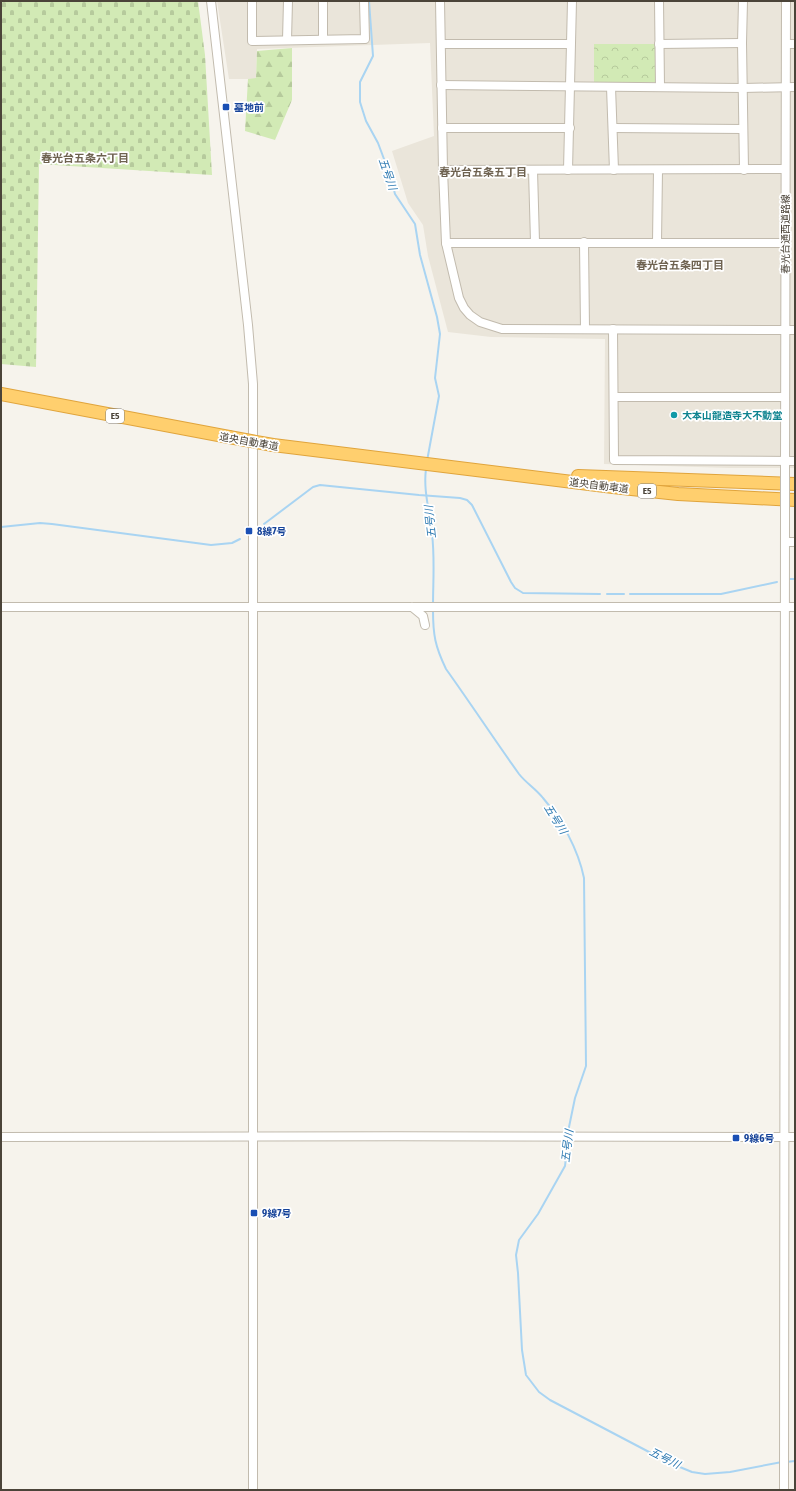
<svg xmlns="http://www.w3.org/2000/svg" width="796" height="1491" font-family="'Fira Sans Condensed','Noto Sans JP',sans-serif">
	<defs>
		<pattern id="forest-firs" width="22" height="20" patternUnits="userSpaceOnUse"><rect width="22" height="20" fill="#d2eab5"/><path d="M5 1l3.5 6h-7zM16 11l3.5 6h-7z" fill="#b6ca9c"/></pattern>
		<pattern id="cemetery-stones" width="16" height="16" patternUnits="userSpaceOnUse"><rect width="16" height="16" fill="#d2eab5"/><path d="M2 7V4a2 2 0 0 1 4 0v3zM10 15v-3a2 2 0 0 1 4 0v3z" fill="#b6ca9c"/></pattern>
		<pattern id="park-crowns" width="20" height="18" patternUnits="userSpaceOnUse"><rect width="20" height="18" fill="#d2eab5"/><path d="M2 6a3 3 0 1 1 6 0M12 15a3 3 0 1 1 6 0" fill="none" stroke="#b6ca9c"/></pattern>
	</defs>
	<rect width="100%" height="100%" fill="#f6f3ec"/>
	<path fill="#eae5da" d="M 217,1 L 795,1 L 795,468 L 729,468 L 604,464 L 605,339 L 491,337 L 448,332 L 428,256 L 423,225 L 408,203 L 392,151 L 434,136 L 430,43 L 257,49 L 256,79 L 229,79 Z"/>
	<path fill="url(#forest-firs)" d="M 292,48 L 292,100 L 275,140 L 245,131 L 248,79 L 256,78 L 257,51 Z"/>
	<path fill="url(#cemetery-stones)" d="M 1,1 L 198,1 L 205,55 L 212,175 L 39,164 L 36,367 L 1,364 Z"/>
	<rect fill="url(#park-crowns)" x="594" y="44" width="62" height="38"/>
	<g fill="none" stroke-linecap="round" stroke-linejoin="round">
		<g stroke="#a9d4f2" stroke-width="2">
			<path d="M 369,1 L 373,56 L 360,82 L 360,102 L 366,121 L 378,143 L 390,175 L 395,194 L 415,224 L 420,255 L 437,317 L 440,334 L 435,378 L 439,396 L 427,461"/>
			<path d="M 426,469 C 423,491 430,512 432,534 C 435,558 433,582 433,606"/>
			<path d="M 264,524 L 313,487 L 320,485 L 419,495 L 460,498 L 467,500 L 472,505 L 511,582 L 515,588 L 523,593 L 600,594"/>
			<path d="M 1,527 L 40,523 L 52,524 L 211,545 L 232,543 L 240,539"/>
			<path d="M 790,579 L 795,579"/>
			<path d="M 607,594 L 624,594"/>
			<path d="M 630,594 L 721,594 L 777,582"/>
			<path d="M 433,610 C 433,635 435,646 446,669 C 471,704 494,739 519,774 C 526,783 536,789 543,798 C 562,820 578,849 584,878 L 586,1066 L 575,1098 L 569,1127 L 569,1135"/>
			<path d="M 568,1140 L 565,1166 L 538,1214 L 519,1240 L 516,1255 L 518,1273 L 522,1350 L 526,1375 L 539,1392 L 550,1400 L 670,1463 L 692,1472 L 705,1474 L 730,1472 L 782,1462"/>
			<path d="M 786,1462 L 795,1461"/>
		</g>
		<g stroke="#c2bbae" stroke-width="10">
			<g id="minor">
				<path d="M 211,1 L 248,325 L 253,384 L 253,1490"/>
				<path d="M 252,1 L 252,41 L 365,39 L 364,1"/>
				<path d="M 440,1 L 443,170 L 446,243 L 459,298 L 464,308 L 470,315 L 480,322 L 502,329 L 795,330"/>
				<path d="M 659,1 L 660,87"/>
				<path d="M 743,1 L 742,43 L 744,170"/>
				<path d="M 323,39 L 323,1"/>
				<path d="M 287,40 L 288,1"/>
				<path d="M 441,44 L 570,44"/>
				<path d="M 659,44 L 742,43"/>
				<path d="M 786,44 L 795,44"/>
				<path d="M 441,85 L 743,88 L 795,87"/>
				<path d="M 611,87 L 614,170"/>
				<path d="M 442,128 L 570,128"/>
				<path d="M 613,128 L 743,129"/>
				<path d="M 443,170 L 785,169"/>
				<path d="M 533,170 L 535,242"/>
				<path d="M 568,170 L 572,1"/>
				<path d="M 584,242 L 585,329"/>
				<path d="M 657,242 L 658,170"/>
				<path d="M 446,243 L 785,243"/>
				<path d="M 613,329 L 614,460 L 795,461"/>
				<path d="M 615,397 L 785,397"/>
				<path d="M 785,466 L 786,1"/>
				<path d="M 785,542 L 795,542"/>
				<path d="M 1,607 L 795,607"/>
				<path d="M 412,607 L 423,616 L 425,625"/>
				<path d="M 1,1137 C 266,1135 530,1137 795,1137"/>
				<path d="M 784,1490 L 785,515"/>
			</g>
		</g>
		<g stroke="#e0a43c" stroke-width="14">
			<g id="highway">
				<path d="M 1,394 L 229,437"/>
				<path d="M 273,445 L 613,487 L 678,494 L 795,500"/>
				<path d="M 578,476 L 795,484"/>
			</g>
		</g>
		<use href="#minor" stroke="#fff" stroke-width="8"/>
		<use href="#highway" stroke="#ffcf6e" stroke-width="12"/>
		<g stroke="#c2bbae" stroke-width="10" stroke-linecap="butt">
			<path id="minor-bridge" d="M 785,515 L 785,466"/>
		</g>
		<g stroke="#e0a43c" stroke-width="14" stroke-linecap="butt">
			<path id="highway-bridge" d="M 229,437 L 273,445"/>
		</g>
		<use href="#minor-bridge" stroke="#fff" stroke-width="8"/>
		<use href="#highway-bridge" stroke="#ffcf6e" stroke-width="12"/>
	</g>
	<g fill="#1a4fb4" stroke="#fff" stroke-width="1.5">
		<rect x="222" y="103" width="8" height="8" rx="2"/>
		<rect x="245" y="527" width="8" height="8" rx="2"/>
		<rect x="732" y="1134" width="8" height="8" rx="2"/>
		<rect x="250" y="1209" width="8" height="8" rx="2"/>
	</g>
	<circle fill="#0f9aa8" stroke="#fff" stroke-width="1.5" cx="674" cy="415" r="4"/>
	<g text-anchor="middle" stroke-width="3.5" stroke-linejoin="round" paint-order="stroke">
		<g fill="#fff" stroke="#817c74" stroke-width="1">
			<rect x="106" y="409" width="18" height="14" rx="3"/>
			<rect x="638" y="484" width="18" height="14" rx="3"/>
		</g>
		<g font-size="9" font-weight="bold" fill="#4b4439">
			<text x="115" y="419">E5</text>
			<text x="647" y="494">E5</text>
		</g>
		<g font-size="10" font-weight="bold" fill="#164399" stroke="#fff" text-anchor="start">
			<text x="234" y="111">墓地前</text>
			<text x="257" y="535">8線7号</text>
			<text x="744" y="1142">9線6号</text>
			<text x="262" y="1217">9線7号</text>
		</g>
		<g font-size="10" fill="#4b4439" stroke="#fff">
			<text transform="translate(785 234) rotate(-90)" y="4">春光台通西道路線</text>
			<text transform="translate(249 441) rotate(10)" y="4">道央自動車道</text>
			<text transform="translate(599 485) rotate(7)" y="4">道央自動車道</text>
		</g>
		<g font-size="10" font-weight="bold" fill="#0d838f" stroke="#fff" text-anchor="start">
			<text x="682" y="419">大本山龍造寺大不動堂</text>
		</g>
		<g font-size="11" font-weight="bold" fill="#6e6250" stroke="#fff">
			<text x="85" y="162">春光台五条六丁目</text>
			<text x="483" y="176">春光台五条五丁目</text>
			<text x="680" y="269">春光台五条四丁目</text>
		</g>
		<g font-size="11" font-style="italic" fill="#2e7ab2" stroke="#fff">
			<text transform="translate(388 174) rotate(71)" y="4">五号川</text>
			<text transform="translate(430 522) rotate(-96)" y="4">五号川</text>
			<text transform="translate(556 819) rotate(58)" y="4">五号川</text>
			<text transform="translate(567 1146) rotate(-83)" y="4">五号川</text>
			<text transform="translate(665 1458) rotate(27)" y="4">五号川</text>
		</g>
	</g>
	<rect width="796" height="1491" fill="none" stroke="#4b4439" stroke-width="4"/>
</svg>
